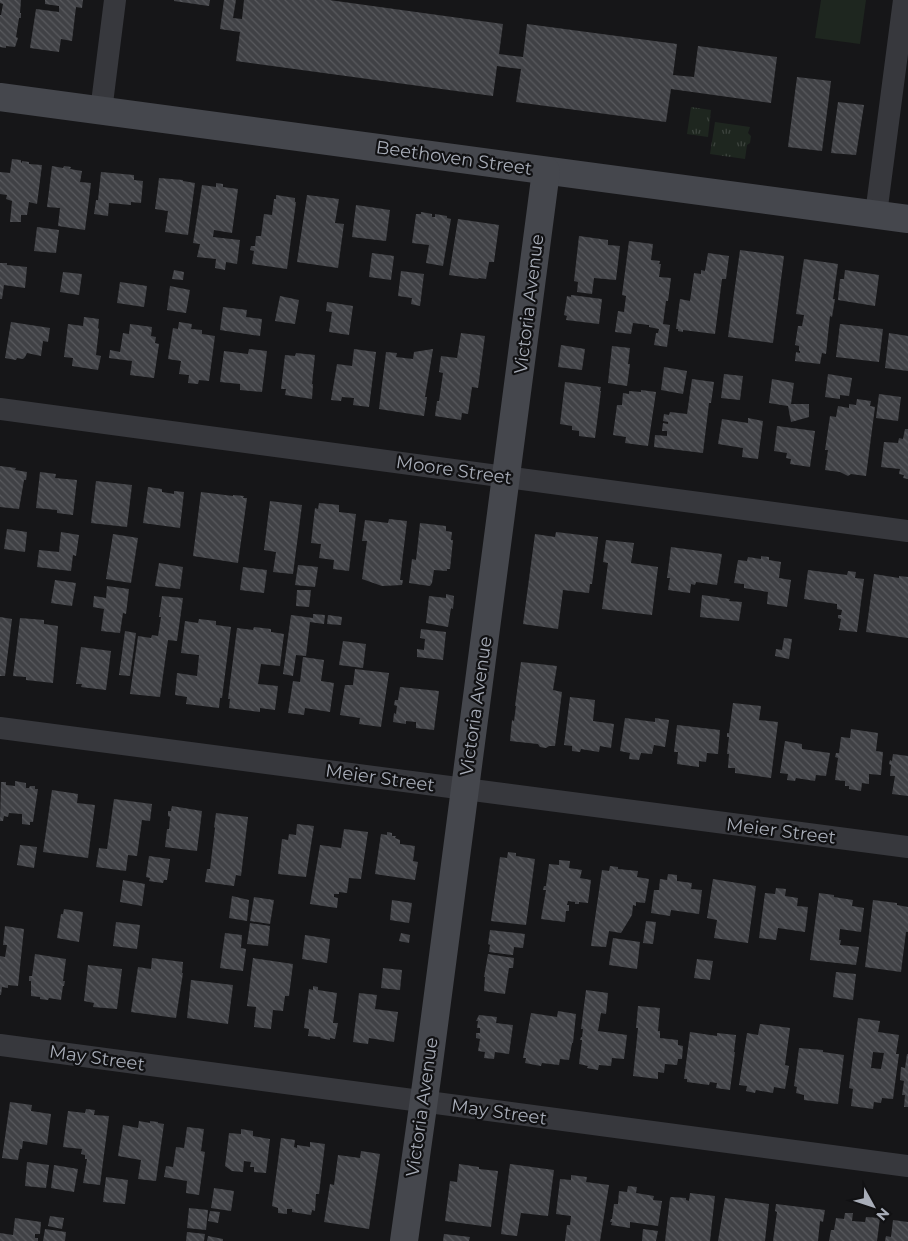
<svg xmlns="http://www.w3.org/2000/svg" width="908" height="1241" font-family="Montserrat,sans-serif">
	<defs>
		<pattern id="park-tufts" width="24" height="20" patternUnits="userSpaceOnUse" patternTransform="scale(1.25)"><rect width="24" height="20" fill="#1e261f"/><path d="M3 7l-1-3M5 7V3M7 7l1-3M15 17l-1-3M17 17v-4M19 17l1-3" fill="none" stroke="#3c433d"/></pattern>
		<pattern id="building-back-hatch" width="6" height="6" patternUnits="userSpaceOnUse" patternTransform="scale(1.25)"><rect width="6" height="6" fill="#404145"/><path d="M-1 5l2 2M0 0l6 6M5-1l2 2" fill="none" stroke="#595a5e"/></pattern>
	</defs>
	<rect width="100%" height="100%" fill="#161618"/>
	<g fill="url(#park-tufts)">
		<path d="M 691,107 L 711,110 L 708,137 L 687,134 Z"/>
		<path d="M 715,122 L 750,127 L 748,133 L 751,136 L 750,143 L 747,145 L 745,159 L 710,154 Z"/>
	</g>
	<path fill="#1e261f" d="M 821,0 L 866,0 L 860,44 L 815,38 Z"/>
	<g fill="url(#building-back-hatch)" fill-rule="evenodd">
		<path d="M 0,0 L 21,0 L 20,13 L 21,13 L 21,18 L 19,18 L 16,37 L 18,38 L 15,47 L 6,46 L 6,48 L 0,47 L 0,15 L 1,15 L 3,4 L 0,3 Z"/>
		<path d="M 45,0 L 83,0 L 82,8 L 76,7 L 72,41 L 61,39 L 59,52 L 30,48 L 36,9 L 59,12 L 59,6 L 45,4 Z"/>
		<path d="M 174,0 L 210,0 L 209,6 L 174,1 Z"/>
		<path d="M 224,0 L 236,0 L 233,18 L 242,19 L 244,0 L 329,0 L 503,24 L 499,54 L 523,57 L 527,24 L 677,44 L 673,75 L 694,77 L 698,46 L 777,57 L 771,103 L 671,89 L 666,122 L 516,102 L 521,69 L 497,66 L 493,96 L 236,61 L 240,32 L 220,29 Z"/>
		<path d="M 797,77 L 831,81 L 822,151 L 788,147 Z"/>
		<path d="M 838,102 L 864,105 L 856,155 L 831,153 Z"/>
		<path d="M 12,159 L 21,160 L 21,162 L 22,163 L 22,161 L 29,162 L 29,164 L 42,165 L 37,204 L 29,202 L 27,215 L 21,215 L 21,222 L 10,222 L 12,201 L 6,199 L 7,195 L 0,194 L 0,172 L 10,173 Z"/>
		<path d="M 52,166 L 63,168 L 64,166 L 71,167 L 70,169 L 82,171 L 80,182 L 91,183 L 85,230 L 58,226 L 60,208 L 47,207 Z"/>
		<path d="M 101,172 L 134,175 L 134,180 L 143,181 L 141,203 L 131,202 L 131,205 L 109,203 L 108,216 L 94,214 L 96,200 L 98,200 Z"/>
		<path d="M 159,178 L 183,180 L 183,181 L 195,183 L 188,235 L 165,232 L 168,211 L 155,209 Z"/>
		<path d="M 216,183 L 223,184 L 223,187 L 238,189 L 232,233 L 214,230 L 213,237 L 240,240 L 237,264 L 226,262 L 225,270 L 215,268 L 216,259 L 197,257 L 200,244 L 193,243 L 202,185 L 216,187 Z"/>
		<path d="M 276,195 L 295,198 L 295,202 L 296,202 L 287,269 L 252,264 L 254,251 L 250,250 L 251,246 L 255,246 L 256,236 L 261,236 L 264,214 L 272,215 L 274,199 L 276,199 Z"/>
		<path d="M 307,195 L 339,199 L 335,223 L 344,224 L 338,268 L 297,262 Z"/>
		<path d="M 356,205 L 390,210 L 386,241 L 352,237 Z"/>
		<path d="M 421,212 L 432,214 L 432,217 L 435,217 L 435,214 L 447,216 L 447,218 L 451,219 L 443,266 L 426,263 L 429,245 L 412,243 L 416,214 L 421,214 Z"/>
		<path d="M 458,219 L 499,225 L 494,262 L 489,262 L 486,279 L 479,278 L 478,279 L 449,275 Z"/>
		<path d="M 37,227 L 59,230 L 56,253 L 34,251 Z"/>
		<path d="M 579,236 L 608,240 L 608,245 L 620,246 L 616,280 L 594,278 L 592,294 L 577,292 L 578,282 L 574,281 Z"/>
		<path d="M 629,241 L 653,244 L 651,260 L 660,261 L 659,264 L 661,264 L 659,277 L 671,278 L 668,301 L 666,301 L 663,324 L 670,325 L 667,347 L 654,345 L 656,333 L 658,333 L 659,329 L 649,327 L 649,325 L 633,323 L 631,334 L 615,332 L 618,311 L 624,312 L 626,296 L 622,295 Z"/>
		<path d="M 740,250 L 784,256 L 773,343 L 728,337 Z"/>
		<path d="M 372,253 L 394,256 L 391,280 L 369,277 Z"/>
		<path d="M 708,253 L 729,256 L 726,279 L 722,279 L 715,334 L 683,330 L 683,332 L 678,331 L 678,329 L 676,329 L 680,299 L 690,301 L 694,273 L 701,274 L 701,270 L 705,271 Z"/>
		<path d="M 804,259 L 838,264 L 833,299 L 835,299 L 832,317 L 830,316 L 826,354 L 822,353 L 820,364 L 795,361 L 796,352 L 800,353 L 800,351 L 799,351 L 799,346 L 795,345 L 798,326 L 802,326 L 804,315 L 796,314 Z"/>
		<path d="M 0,263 L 7,263 L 7,265 L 27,267 L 25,288 L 4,285 L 2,299 L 0,299 Z"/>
		<path d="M 174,270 L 184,272 L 183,280 L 172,279 Z"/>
		<path d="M 845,270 L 879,275 L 875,306 L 838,300 L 840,279 L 844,279 Z"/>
		<path d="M 401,271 L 424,274 L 420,306 L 411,304 L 412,298 L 398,296 Z"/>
		<path d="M 63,272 L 82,274 L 79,295 L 60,292 Z"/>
		<path d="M 120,282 L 147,286 L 144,307 L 117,303 Z"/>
		<path d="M 170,286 L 190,290 L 186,313 L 167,310 Z"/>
		<path d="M 571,295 L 602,299 L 599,324 L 566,320 L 567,316 L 564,315 L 567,296 L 571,297 Z"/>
		<path d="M 280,296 L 299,300 L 295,324 L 275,321 Z"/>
		<path d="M 327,302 L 353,306 L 349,335 L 329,332 L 332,312 L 326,311 Z"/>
		<path d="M 223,307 L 247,310 L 246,317 L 262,319 L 260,336 L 220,330 Z"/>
		<path d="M 84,317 L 99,319 L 98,328 L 99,329 L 96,355 L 101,356 L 98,370 L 72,366 L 73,358 L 64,357 L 68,324 L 83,326 Z"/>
		<path d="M 11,322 L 50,328 L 48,342 L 43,341 L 41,356 L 27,353 L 25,357 L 23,359 L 17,358 L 16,360 L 5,358 Z"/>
		<path d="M 179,322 L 192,324 L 191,329 L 202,330 L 202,334 L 215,336 L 209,381 L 199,380 L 198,384 L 188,383 L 189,375 L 179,374 L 181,361 L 168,359 L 173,328 L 178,329 Z"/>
		<path d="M 130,324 L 152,327 L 151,336 L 156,337 L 155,343 L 159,344 L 154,378 L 130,375 L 132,361 L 109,358 L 110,350 L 120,352 L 123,333 L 129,334 Z"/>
		<path d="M 840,324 L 883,329 L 879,362 L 836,357 Z"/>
		<path d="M 461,333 L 485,336 L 478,388 L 472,387 L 468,414 L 462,413 L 461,420 L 435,416 L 437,401 L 439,401 L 443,373 L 439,372 L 441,356 L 457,358 Z"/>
		<path d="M 889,333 L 908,336 L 908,371 L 885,368 Z"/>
		<path d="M 561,345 L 585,349 L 582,370 L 558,367 Z"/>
		<path d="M 612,346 L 630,348 L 628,364 L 630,364 L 627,386 L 608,383 Z"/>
		<path d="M 249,349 L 267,351 L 262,392 L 240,390 L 240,384 L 220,382 L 224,351 L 248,354 Z"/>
		<path d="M 354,349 L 376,352 L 369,407 L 353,405 L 354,398 L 342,397 L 341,401 L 331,400 L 337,364 L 352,366 Z"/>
		<path d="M 433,349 L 425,397 L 427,397 L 424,416 L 379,409 L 386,352 L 397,353 L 396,357 L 413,359 L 414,352 Z"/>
		<path d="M 296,353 L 315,355 L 312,384 L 313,384 L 312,399 L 285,395 L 286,389 L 281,389 L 285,355 L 295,356 Z"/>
		<path d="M 664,367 L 687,371 L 683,394 L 661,390 Z"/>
		<path d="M 724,374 L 743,376 L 740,400 L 721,398 Z"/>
		<path d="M 828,374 L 852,378 L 849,396 L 840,395 L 840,399 L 825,397 Z"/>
		<path d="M 692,379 L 714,382 L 711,403 L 709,403 L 703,453 L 654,447 L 655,435 L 667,436 L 667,431 L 662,431 L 663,423 L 668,424 L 668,422 L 663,421 L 664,414 L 669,415 L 670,412 L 687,414 Z"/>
		<path d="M 772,379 L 794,383 L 791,404 L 809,404 L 809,417 L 791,422 L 788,406 L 769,403 Z"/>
		<path d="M 565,382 L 601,387 L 600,391 L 601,391 L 595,438 L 579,436 L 579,431 L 572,430 L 572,426 L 560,424 Z"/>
		<path d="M 641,390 L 656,392 L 648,446 L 625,443 L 626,437 L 613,435 L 617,405 L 622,405 L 623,393 L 629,394 L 629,391 L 641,392 Z"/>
		<path d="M 879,394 L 901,397 L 898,421 L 876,418 Z"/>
		<path d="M 857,399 L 871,401 L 870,406 L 875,407 L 866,476 L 851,474 L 848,476 L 840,472 L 825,470 L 828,450 L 825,450 L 830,416 L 836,417 L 838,406 L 849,408 L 849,404 L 856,405 Z"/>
		<path d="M 748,418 L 763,421 L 758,459 L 742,457 L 743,448 L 718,444 L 722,419 L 748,423 Z"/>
		<path d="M 777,426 L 815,431 L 810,467 L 790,464 L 791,459 L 786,458 L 787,453 L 774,451 Z"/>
		<path d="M 905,429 L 908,429 L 908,479 L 903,478 L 904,475 L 899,474 L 900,469 L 881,467 L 884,442 L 898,443 L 899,438 L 903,439 Z"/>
		<path d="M 0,466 L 16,468 L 15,470 L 27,472 L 26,480 L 24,480 L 19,509 L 0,507 Z"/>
		<path d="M 40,472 L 56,474 L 55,478 L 77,480 L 73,515 L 57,513 L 57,510 L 36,508 Z"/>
		<path d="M 96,481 L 132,485 L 127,527 L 91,523 Z"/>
		<path d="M 148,487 L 162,489 L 162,492 L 174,494 L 174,491 L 184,492 L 180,528 L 143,523 Z"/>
		<path d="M 201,492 L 233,496 L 233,495 L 244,496 L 243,498 L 247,498 L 238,563 L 193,556 Z"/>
		<path d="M 270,501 L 302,505 L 293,574 L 273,572 L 276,552 L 264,550 Z"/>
		<path d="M 319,503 L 339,505 L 339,512 L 356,514 L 349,571 L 333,569 L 334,560 L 319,558 L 321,544 L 311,543 L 315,508 L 318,509 Z"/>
		<path d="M 389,519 L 407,521 L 400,580 L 403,580 L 402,585 L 382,586 L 362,579 L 367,541 L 362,541 L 365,520 L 388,523 Z"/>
		<path d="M 420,523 L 446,526 L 446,531 L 452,532 L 451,540 L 453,540 L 450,569 L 447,569 L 447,571 L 434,570 L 432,583 L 430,586 L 409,583 L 412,559 L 416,560 Z"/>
		<path d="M 7,529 L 27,532 L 25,552 L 4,549 Z"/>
		<path d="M 61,532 L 79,535 L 76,556 L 73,555 L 71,571 L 37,567 L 39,550 L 59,552 Z"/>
		<path d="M 556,532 L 598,537 L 592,584 L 590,584 L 589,593 L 563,590 L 558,629 L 523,624 L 535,534 L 555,537 Z"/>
		<path d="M 113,534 L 138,538 L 131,583 L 106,579 Z"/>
		<path d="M 606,540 L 634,543 L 631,563 L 658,567 L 652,615 L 602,609 L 608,563 L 603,562 Z"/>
		<path d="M 671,547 L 722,554 L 717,585 L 696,582 L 695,585 L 691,584 L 690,593 L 668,590 L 670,578 L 667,578 Z"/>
		<path d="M 761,556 L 769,557 L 769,560 L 781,562 L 779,578 L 791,580 L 787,607 L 767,604 L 768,592 L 744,588 L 744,584 L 734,583 L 738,560 L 747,561 L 748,557 L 761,559 Z"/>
		<path d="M 159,563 L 183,567 L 180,589 L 155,586 Z"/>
		<path d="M 298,565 L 318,567 L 315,587 L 295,585 Z"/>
		<path d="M 243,567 L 267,570 L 264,593 L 240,590 Z"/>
		<path d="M 808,570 L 847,575 L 848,571 L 856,572 L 855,578 L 864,579 L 857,632 L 839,630 L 841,619 L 838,618 L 838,615 L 841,615 L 842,610 L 837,609 L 837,604 L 804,599 Z"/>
		<path d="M 874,574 L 899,578 L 899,576 L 908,577 L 908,638 L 866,632 Z"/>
		<path d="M 55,580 L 76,583 L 72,606 L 51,603 Z"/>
		<path d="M 107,586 L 129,589 L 126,614 L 123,613 L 120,633 L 101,631 L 104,609 L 93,607 L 94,596 L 106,598 Z"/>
		<path d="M 297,590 L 311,590 L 309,607 L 296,606 Z"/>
		<path d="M 446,594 L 454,596 L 453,609 L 451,608 L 448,627 L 426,623 L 429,596 L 446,598 Z"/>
		<path d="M 702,595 L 730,599 L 729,601 L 742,602 L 739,621 L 700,617 Z"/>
		<path d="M 162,596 L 183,598 L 177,641 L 168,640 L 160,697 L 130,694 L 138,636 L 151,638 L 152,635 L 158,636 L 161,617 L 159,617 Z"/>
		<path d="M 313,614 L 325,615 L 324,624 L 310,622 L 306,656 L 296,655 L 293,676 L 283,674 L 291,615 L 313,618 Z"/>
		<path d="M 328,615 L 342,617 L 341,625 L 327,624 Z"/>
		<path d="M 0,617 L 12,619 L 5,676 L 0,676 Z"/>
		<path d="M 20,618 L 44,620 L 44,624 L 58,626 L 53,683 L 26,680 L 26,677 L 13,676 Z"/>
		<path d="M 199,619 L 216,621 L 216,625 L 231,627 L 222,698 L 220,698 L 219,708 L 186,704 L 187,697 L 175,695 L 177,673 L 197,676 L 199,655 L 181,653 L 185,621 L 198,623 Z"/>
		<path d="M 254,627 L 271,629 L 271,632 L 284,634 L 280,666 L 261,664 L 258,684 L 278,686 L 275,710 L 260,708 L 260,712 L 229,708 L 230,699 L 228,699 L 237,628 L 253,630 Z"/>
		<path d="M 421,629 L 446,632 L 443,660 L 417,657 L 417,649 L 424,650 L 425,639 L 420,638 Z"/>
		<path d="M 125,631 L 136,633 L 130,676 L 119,675 Z"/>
		<path d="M 784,638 L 792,639 L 789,659 L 775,656 L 776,649 L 782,650 Z"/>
		<path d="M 343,641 L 366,644 L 363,668 L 339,665 Z"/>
		<path d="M 81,647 L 111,651 L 106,690 L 81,687 L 82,684 L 76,684 Z"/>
		<path d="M 303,657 L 324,660 L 321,681 L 334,683 L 330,712 L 305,708 L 304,715 L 288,713 L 293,681 L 300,682 Z"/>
		<path d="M 521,662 L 557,666 L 553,690 L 562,692 L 555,746 L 549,746 L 546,748 L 540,747 L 538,744 L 510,741 L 512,720 L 514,721 L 516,706 L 515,706 Z"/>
		<path d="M 355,669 L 389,673 L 381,727 L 359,724 L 360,718 L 340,715 L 345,685 L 353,685 Z"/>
		<path d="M 400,687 L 439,691 L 434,730 L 416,728 L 416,722 L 406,721 L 406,724 L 393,722 L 394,713 L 396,714 L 397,706 L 394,705 L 395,700 L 398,700 Z"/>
		<path d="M 570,697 L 595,700 L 593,721 L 614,724 L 611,748 L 600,746 L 599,752 L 581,749 L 580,752 L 572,751 L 572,746 L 564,745 Z"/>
		<path d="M 733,703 L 761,706 L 759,720 L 778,722 L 771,778 L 735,773 L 735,768 L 728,768 L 729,754 L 727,754 L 729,737 L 727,737 L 727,733 L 729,733 Z"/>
		<path d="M 625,718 L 655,722 L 655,718 L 669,720 L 665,747 L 654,745 L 652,754 L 641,753 L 639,760 L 629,759 L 630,753 L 620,751 Z"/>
		<path d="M 677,725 L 720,730 L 718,754 L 707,753 L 706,762 L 699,761 L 699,767 L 677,764 L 678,752 L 674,752 Z"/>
		<path d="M 851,729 L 878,733 L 876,751 L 883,752 L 881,775 L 869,774 L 869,784 L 862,783 L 861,791 L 849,789 L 849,786 L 845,786 L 845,781 L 835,780 L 838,758 L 835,757 L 836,753 L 839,753 L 841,737 L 850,738 Z"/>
		<path d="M 785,741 L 802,744 L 802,749 L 830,753 L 826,776 L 816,775 L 815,781 L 796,778 L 795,781 L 787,780 L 788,774 L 780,773 Z"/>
		<path d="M 893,754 L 908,756 L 908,796 L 892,794 L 895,776 L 890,776 L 891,765 L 889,764 L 890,760 L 892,761 Z"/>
		<path d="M 15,781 L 26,783 L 26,788 L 29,788 L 30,786 L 35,786 L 35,789 L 38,789 L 33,822 L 30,822 L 30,825 L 22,824 L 22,814 L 9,813 L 8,817 L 4,816 L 3,821 L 0,821 L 1,782 L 6,782 L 6,785 L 15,786 Z"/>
		<path d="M 52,790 L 78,794 L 77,803 L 95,805 L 88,858 L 43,852 Z"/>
		<path d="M 114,799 L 152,804 L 150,821 L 142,820 L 137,856 L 128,855 L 126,871 L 96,867 L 99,848 L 107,849 Z"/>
		<path d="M 172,806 L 202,811 L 197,851 L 165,847 L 167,829 L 169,829 L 170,817 L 168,816 L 168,811 L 171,811 Z"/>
		<path d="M 216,813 L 248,817 L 241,876 L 236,875 L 234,886 L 205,882 L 207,869 L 210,869 L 215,828 L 214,827 Z"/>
		<path d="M 297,824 L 314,826 L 306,877 L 278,874 L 282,839 L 288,840 L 289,834 L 296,835 Z"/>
		<path d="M 344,829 L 368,832 L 361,879 L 349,878 L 347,893 L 339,892 L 339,894 L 334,894 L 334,897 L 338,898 L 337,908 L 310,904 L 320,845 L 341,848 Z"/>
		<path d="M 387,832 L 392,833 L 392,836 L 396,836 L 395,838 L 400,840 L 400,844 L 415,846 L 413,861 L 418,862 L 415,880 L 375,874 L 381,834 L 387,835 Z"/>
		<path d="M 20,845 L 37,847 L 34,868 L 17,865 Z"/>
		<path d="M 508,852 L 516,853 L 516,856 L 535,859 L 526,925 L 491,921 L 500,857 L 507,858 Z"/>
		<path d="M 149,856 L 170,859 L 167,880 L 164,880 L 163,883 L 149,881 L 150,878 L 146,877 Z"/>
		<path d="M 559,860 L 570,861 L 569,868 L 582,870 L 580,878 L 591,880 L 588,903 L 579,902 L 579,904 L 575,904 L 575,902 L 568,901 L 567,905 L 569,905 L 569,911 L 566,911 L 565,922 L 541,919 L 546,890 L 543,890 L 544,886 L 546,886 L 549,864 L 559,865 Z"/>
		<path d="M 610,866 L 618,867 L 618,869 L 638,871 L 637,877 L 649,879 L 645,903 L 636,902 L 636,906 L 633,905 L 632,915 L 621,933 L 609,931 L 606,947 L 591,946 L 602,870 L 609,871 Z"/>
		<path d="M 668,874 L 677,875 L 677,881 L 692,883 L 691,889 L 702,890 L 699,914 L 671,910 L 670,916 L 651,913 L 654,890 L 659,890 L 660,879 L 667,880 Z"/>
		<path d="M 713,879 L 756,886 L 748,943 L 714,938 L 717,920 L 707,918 Z"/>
		<path d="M 123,880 L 145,884 L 142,906 L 120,902 Z"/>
		<path d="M 776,888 L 786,889 L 785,896 L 798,898 L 797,906 L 808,907 L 805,932 L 778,928 L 776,940 L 759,938 L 765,893 L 775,894 Z"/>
		<path d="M 819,893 L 834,895 L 834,897 L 853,900 L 852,906 L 864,908 L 861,932 L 840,929 L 839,940 L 841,940 L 840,945 L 859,947 L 856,965 L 810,960 Z"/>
		<path d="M 232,896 L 249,900 L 247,921 L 229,918 Z"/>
		<path d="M 254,897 L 274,900 L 270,924 L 250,921 Z"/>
		<path d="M 392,900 L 412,903 L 409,923 L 390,920 Z"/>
		<path d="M 873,900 L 897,903 L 897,905 L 908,907 L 908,932 L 906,932 L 901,972 L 865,967 Z"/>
		<path d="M 64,909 L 83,912 L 79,942 L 57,938 L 61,914 L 63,914 Z"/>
		<path d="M 646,921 L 656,922 L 653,944 L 643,943 Z"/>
		<path d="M 116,922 L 140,925 L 137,949 L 113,946 Z"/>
		<path d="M 250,923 L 270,926 L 268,946 L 247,944 Z"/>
		<path d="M 5,926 L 24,929 L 18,986 L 8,985 L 8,988 L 2,987 L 1,995 L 0,995 L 0,956 L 5,957 L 7,945 L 3,945 Z"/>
		<path d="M 490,930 L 525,934 L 523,948 L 514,947 L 513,955 L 489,952 L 490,945 L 488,944 Z"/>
		<path d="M 225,933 L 242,935 L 241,948 L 246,949 L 243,971 L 220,968 Z"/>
		<path d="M 401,933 L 410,935 L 409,943 L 399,941 Z"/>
		<path d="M 305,935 L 330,939 L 327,963 L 302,959 Z"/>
		<path d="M 613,938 L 640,942 L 637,969 L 609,965 Z"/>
		<path d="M 35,954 L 66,959 L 63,981 L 65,981 L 64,986 L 63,986 L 61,1000 L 49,998 L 48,1000 L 40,999 L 40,997 L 31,996 L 31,981 L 29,981 L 29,976 L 32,976 Z"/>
		<path d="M 488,954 L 514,958 L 513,968 L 509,968 L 505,994 L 484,991 L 485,977 L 484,977 Z"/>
		<path d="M 152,958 L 183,962 L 182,973 L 183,973 L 176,1018 L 131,1012 L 138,967 L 151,969 Z"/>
		<path d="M 253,958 L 293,964 L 289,996 L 285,996 L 283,1011 L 273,1010 L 271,1029 L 254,1027 L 256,1007 L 247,1006 Z"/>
		<path d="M 697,959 L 713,961 L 710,980 L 694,978 Z"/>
		<path d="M 88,965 L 122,969 L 117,1009 L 93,1007 L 94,1003 L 84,1001 Z"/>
		<path d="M 383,968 L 402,970 L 400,990 L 381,988 Z"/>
		<path d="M 836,972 L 856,974 L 853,1000 L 833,997 Z"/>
		<path d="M 191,980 L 233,985 L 228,1024 L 187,1018 Z"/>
		<path d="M 313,986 L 318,987 L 318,990 L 337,993 L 333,1023 L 338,1023 L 335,1039 L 330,1038 L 330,1040 L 320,1038 L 321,1037 L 308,1036 L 309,1029 L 304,1028 L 309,989 L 313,990 Z"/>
		<path d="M 586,990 L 608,993 L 606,1014 L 601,1013 L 598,1031 L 627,1035 L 624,1059 L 612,1058 L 611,1066 L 599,1065 L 598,1070 L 587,1068 L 588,1066 L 579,1064 L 582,1040 L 580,1040 L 581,1037 L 582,1037 L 583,1029 L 581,1029 Z"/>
		<path d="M 359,993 L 377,995 L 375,1009 L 398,1012 L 394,1042 L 369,1038 L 368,1044 L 353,1042 Z"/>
		<path d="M 638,1006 L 660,1008 L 658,1031 L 660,1031 L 660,1038 L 678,1040 L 678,1045 L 683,1046 L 682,1059 L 678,1059 L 677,1065 L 665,1064 L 664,1073 L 658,1072 L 658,1079 L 633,1076 L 638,1028 L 636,1028 Z"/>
		<path d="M 558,1011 L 576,1014 L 573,1043 L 572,1043 L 569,1060 L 560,1059 L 559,1065 L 542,1063 L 541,1066 L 525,1063 L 526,1058 L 523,1058 L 531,1013 L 557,1017 Z"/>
		<path d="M 479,1015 L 497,1017 L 496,1023 L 513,1025 L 509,1054 L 495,1052 L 494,1059 L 484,1058 L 485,1052 L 478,1051 L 480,1039 L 476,1038 L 476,1033 L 480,1033 L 480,1028 L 477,1028 L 478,1021 L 476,1021 Z"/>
		<path d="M 858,1018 L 880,1021 L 878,1032 L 899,1035 L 896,1054 L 899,1054 L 893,1099 L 882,1098 L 881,1103 L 874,1102 L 873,1109 L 851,1106 L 853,1089 L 849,1088 ZM 873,1052 L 884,1053 L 881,1069 L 871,1068 Z"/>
		<path d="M 760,1024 L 790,1028 L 785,1065 L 789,1066 L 785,1089 L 774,1087 L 773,1093 L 756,1090 L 755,1093 L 746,1091 L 747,1086 L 739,1085 L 747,1033 L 758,1035 Z"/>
		<path d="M 690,1032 L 717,1036 L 717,1033 L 736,1035 L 734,1052 L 735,1052 L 730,1090 L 716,1088 L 717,1083 L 710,1082 L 709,1085 L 687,1082 L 687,1079 L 684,1079 Z"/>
		<path d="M 799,1048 L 823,1050 L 823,1052 L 844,1055 L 838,1104 L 804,1100 L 804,1095 L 796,1093 L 797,1087 L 794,1086 Z"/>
		<path d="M 907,1054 L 908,1054 L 908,1107 L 904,1107 L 905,1095 L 902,1095 L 904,1081 L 900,1080 L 901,1067 L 905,1068 Z"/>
		<path d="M 10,1102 L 32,1105 L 31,1111 L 51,1114 L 47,1145 L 23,1141 L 22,1149 L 20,1149 L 18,1160 L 2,1158 Z"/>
		<path d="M 86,1109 L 95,1110 L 94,1115 L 109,1116 L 100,1185 L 83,1183 L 87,1159 L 85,1159 L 85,1155 L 81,1154 L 82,1149 L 63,1147 L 68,1111 L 85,1113 Z"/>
		<path d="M 139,1121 L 150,1123 L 150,1121 L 158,1122 L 158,1123 L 164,1124 L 156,1181 L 138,1179 L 141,1160 L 118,1156 L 123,1125 L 138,1128 Z"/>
		<path d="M 187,1127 L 204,1129 L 201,1151 L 205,1152 L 199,1195 L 186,1193 L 187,1181 L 164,1177 L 166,1166 L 173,1167 L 176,1147 L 184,1148 Z"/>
		<path d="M 241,1129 L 253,1131 L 253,1136 L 270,1139 L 266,1173 L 254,1172 L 254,1167 L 250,1167 L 251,1162 L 244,1161 L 243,1172 L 232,1171 L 225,1166 L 229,1133 L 241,1134 Z"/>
		<path d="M 281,1138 L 295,1140 L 294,1147 L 297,1148 L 297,1145 L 310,1147 L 310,1142 L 325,1144 L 319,1194 L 316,1194 L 315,1211 L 312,1210 L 311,1215 L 292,1212 L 292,1209 L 287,1209 L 287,1214 L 278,1213 L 278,1208 L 272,1206 Z"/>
		<path d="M 361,1151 L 380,1154 L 369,1229 L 324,1222 L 330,1184 L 334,1185 L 338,1155 L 360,1158 Z"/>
		<path d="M 27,1162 L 49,1165 L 46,1188 L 25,1186 Z"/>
		<path d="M 459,1164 L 479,1167 L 479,1169 L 498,1171 L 491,1227 L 445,1221 L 450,1181 L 457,1182 Z"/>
		<path d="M 510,1164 L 554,1170 L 548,1216 L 521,1213 L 517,1236 L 501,1234 Z"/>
		<path d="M 54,1165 L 78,1169 L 74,1192 L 51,1188 Z"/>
		<path d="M 571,1175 L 587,1177 L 586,1182 L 609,1185 L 600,1241 L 565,1241 L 567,1225 L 570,1225 L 571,1216 L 556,1214 L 560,1179 L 571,1180 Z"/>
		<path d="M 106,1177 L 128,1180 L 125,1204 L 103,1202 Z"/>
		<path d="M 628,1186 L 637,1187 L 636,1193 L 654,1196 L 653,1200 L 662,1201 L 658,1226 L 630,1222 L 630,1228 L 611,1225 L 612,1222 L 610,1222 L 611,1219 L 612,1219 L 614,1204 L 618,1204 L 619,1191 L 627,1192 Z"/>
		<path d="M 214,1188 L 234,1191 L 231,1211 L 211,1208 Z"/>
		<path d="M 690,1193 L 715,1196 L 710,1241 L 665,1241 L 670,1198 L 671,1197 L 686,1198 L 686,1200 L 689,1201 Z"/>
		<path d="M 725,1198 L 769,1204 L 765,1241 L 718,1241 Z"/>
		<path d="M 776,1204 L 825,1210 L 823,1222 L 820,1221 L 818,1241 L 773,1241 L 777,1212 L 775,1211 Z"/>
		<path d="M 189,1208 L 208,1210 L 206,1230 L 187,1228 Z"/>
		<path d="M 210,1211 L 220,1212 L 218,1223 L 208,1221 Z"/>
		<path d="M 845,1213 L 853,1213 L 852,1221 L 865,1222 L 866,1217 L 880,1218 L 877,1241 L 829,1241 L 831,1230 L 834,1230 L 836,1218 L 844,1219 Z"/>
		<path d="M 50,1216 L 64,1218 L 62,1229 L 48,1226 Z"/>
		<path d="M 15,1218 L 41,1222 L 40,1234 L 35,1234 L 35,1238 L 38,1238 L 38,1241 L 0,1241 L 0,1233 L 13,1235 Z"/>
		<path d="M 893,1220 L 908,1222 L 908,1241 L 885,1241 L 886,1236 L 891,1237 Z"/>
		<path d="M 45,1229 L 66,1232 L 65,1241 L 43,1241 Z"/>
		<path d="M 643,1229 L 658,1231 L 656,1241 L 642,1241 Z"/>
		<path d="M 187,1232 L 205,1234 L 204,1241 L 186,1241 Z"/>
		<path d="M 444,1234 L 470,1237 L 469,1241 L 443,1241 Z"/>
		<path d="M 208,1236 L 223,1239 L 223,1241 L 207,1241 Z"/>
	</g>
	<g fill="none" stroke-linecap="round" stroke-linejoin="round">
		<g stroke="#37383d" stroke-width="22">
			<path d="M 101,111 L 115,0"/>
			<path d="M 876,214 L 904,0"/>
			<path d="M 0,409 L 908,531"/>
			<path d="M 0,728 L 908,847"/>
			<path d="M 0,1045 L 908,1166"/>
		</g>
		<g stroke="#45474d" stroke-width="28">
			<path d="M 0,97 L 908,219"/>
			<path d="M 404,1241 L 427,1078 L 546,171"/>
		</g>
	</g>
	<g text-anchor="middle" stroke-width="4.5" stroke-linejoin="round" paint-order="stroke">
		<g font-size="18" fill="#a8adb8" stroke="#111113">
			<text transform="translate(454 158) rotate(8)" y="6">Beethoven Street</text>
			<text transform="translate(529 304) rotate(-83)" y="6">Victoria Avenue</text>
			<text transform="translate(454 470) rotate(8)" y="6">Moore Street</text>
			<text transform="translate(476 706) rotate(-82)" y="6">Victoria Avenue</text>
			<text transform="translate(380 778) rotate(8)" y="6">Meier Street</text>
			<text transform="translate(781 831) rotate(7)" y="6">Meier Street</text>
			<text transform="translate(97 1058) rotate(8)" y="6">May Street</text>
			<text transform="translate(422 1107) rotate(-82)" y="6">Victoria Avenue</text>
			<text transform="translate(499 1112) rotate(8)" y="6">May Street</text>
		</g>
	</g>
	<g transform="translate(873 1206) rotate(130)" stroke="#111113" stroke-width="4" paint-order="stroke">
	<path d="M0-4L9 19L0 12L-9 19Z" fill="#a8adb8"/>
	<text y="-8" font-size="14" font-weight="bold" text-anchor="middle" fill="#a8adb8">N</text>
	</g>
</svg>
